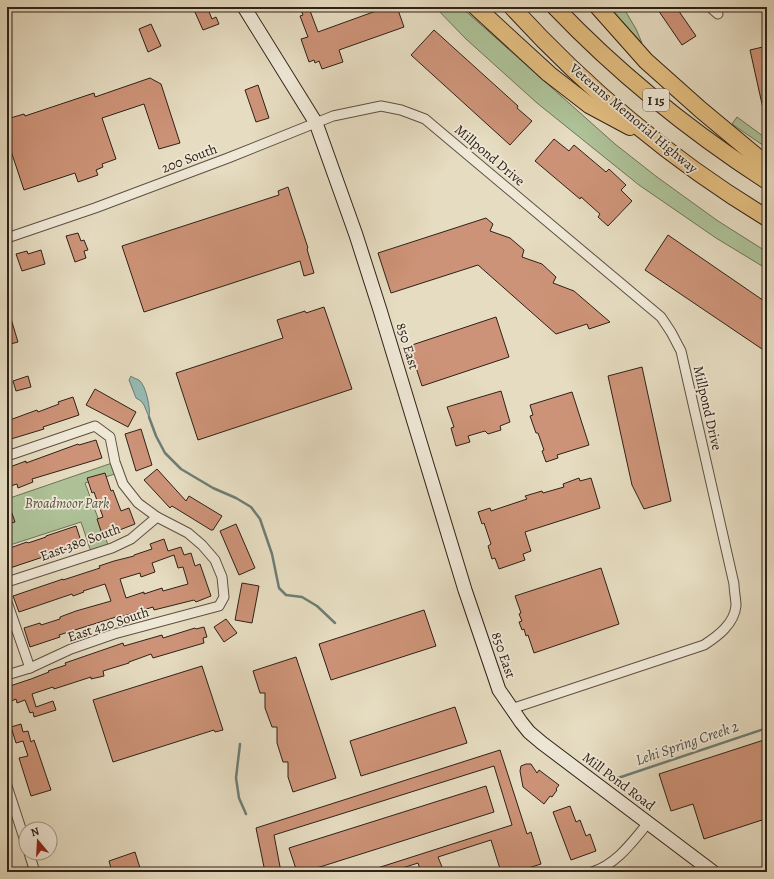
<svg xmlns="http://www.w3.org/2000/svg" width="774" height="879" font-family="Alegreya,serif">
	<rect width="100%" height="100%" fill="#e6dcc1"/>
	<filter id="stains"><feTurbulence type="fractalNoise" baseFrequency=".005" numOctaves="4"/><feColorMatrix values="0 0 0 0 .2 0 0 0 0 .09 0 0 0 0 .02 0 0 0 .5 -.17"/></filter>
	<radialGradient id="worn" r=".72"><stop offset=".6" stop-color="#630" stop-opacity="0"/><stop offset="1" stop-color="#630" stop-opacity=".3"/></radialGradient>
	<g fill="#aec298" stroke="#6e7258">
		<path d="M 435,7 L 461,7 L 615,144 L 657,177 L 718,221 L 767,252 L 767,269 L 716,238 L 639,185 L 537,103 L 466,39 Z"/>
		<path d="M 609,7 L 623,7 L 636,29 L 642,43 Z"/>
		<path d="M 737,117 L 767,139 L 767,148 L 732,124 Z"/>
		<path d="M 115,462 L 115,474 L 85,483 L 108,545 L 92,555 L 81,522 L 7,546 L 7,499 Z"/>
	</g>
	<path fill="#96bbb4" stroke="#6d7d75" d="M 131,376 C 133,378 137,379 139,380 C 146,385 151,410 149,417 L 144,405 L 141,401 L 136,398 L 129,380 Z"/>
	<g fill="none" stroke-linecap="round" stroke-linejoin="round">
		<g stroke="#6d7d75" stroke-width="2.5">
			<path d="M 149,417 L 156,436 L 165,453 L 181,469 L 213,488 L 236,498 L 251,507 L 260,519 L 272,554 L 279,588 L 286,595 L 302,597 L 317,606 L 335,623"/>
			<path d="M 240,744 L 236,778 L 239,798 L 246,814"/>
			<path d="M 615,779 L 767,728"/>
		</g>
	</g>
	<g fill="#cd9378" stroke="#2f2117" fill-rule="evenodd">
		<path d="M 201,7 L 207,7 L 212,19 L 216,17 L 219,24 L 203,30 L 194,10 Z"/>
		<path d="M 387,7 L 397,7 L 404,27 L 339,50 L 343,62 L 322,69 L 319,61 L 315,63 L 314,60 L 309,62 L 301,39 L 308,37 L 300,16 L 303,15 L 301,10 L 309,8 L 318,32 Z"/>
		<path d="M 656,7 L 676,7 L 696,36 L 682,45 Z"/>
		<path d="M 151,24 L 161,46 L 148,52 L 139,29 Z"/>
		<path d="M 434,30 L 518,106 L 517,108 L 532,121 L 510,145 L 411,55 Z"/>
		<path d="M 767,46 L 767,113 L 764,113 L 750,50 Z"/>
		<path d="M 150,78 L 161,84 L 180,143 L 159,149 L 144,104 L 102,118 L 116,159 L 102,164 L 103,167 L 96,170 L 98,175 L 78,182 L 75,173 L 24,190 L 7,139 L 7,119 L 24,114 L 25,116 L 94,93 L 95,97 Z"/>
		<path d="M 258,85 L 269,118 L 256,122 L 245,90 Z"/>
		<path d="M 554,139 L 569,151 L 574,145 L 606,172 L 609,169 L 626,185 L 621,190 L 632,201 L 608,226 L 598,217 L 600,214 L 581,197 L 580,199 L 535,161 Z"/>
		<path d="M 288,187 L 308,248 L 307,249 L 314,273 L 304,276 L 300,261 L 144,312 L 122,246 L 279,195 L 278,191 Z"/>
		<path d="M 486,218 L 493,224 L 490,231 L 510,238 L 524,250 L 522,257 L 542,264 L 556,277 L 553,283 L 574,291 L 610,322 L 589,329 L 587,324 L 556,334 L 478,265 L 391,293 L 378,253 Z"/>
		<path d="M 78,233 L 81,241 L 84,240 L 88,250 L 84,251 L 86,258 L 75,262 L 66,236 Z"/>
		<path d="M 668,235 L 767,303 L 767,342 L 762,349 L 645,270 Z"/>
		<path d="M 41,250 L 45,264 L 22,271 L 16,254 L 27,251 L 28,254 Z"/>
		<path d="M 324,307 L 352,389 L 198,440 L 176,373 L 283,338 L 277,320 L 305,311 L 306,313 Z"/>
		<path d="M 7,312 L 9,312 L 18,342 L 7,345 Z"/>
		<path d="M 496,317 L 509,357 L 422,386 L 409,346 Z"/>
		<path d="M 642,367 L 671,501 L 644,509 L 632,485 L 608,376 Z"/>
		<path d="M 28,376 L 31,387 L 16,391 L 13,381 Z"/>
		<path d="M 95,389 L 136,412 L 128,427 L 86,405 Z"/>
		<path d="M 501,391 L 510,422 L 500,426 L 501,430 L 488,434 L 485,431 L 468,436 L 470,442 L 456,446 L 451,428 L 454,427 L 447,407 Z"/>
		<path d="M 572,392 L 589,445 L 557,455 L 558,458 L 546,462 L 542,451 L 544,450 L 538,433 L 536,433 L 530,416 L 533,415 L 530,405 Z"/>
		<path d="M 73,397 L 79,415 L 43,427 L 44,429 L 11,439 L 7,427 L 7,421 L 37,410 L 38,412 L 59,404 L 58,402 Z"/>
		<path d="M 141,429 L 152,465 L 136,471 L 125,434 Z"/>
		<path d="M 96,440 L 102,458 L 32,479 L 33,482 L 18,488 L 17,484 L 7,487 L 7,468 L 26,461 L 26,463 L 78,444 L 79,445 Z"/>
		<path d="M 157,469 L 186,501 L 189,496 L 222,516 L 213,530 L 211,530 L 172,506 L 170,508 L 144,480 Z"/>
		<path d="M 105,473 L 111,491 L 113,490 L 121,511 L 129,508 L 135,524 L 117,531 L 117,533 L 103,537 L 97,519 L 103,517 L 94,492 L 92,493 L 87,478 Z"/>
		<path d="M 579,478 L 580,481 L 591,478 L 600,508 L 525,532 L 531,551 L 523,554 L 525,560 L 499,569 L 495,558 L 492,559 L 488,546 L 491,544 L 484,523 L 482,524 L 478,512 L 490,508 L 491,511 L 527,499 L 525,496 L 542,491 L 543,493 L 564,487 L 563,484 Z"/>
		<path d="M 7,502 L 8,502 L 15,522 L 7,524 Z"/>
		<path d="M 236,524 L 255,568 L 239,575 L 220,531 Z"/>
		<path d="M 76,526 L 82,544 L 7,569 L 7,549 L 27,542 L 28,543 L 46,537 L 46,536 Z"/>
		<path d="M 164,539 L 168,551 L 181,547 L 184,555 L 191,553 L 195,566 L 200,564 L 211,596 L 196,602 L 194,600 L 154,610 L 153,607 L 117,618 L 116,617 L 59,635 L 60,637 L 30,647 L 24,628 L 40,623 L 41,625 L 60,619 L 60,617 L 76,611 L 111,601 L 105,584 L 83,591 L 84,592 L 73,596 L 72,594 L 19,612 L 13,596 L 63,579 L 63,580 L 100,568 L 99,566 L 114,561 L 134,556 L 134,555 L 152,549 L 150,544 ZM 174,555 L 178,568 L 183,567 L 188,584 L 163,591 L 162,588 L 144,594 L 144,592 L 126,598 L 120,579 L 140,573 L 141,577 L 155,572 L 152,563 Z"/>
		<path d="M 601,568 L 619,624 L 534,653 L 528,635 L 526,636 L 524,629 L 522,630 L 519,622 L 522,621 L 519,614 L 521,613 L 515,596 Z"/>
		<path d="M 242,583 L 259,586 L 252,623 L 235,620 Z"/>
		<path d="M 424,610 L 436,646 L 331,680 L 319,644 Z"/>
		<path d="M 226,619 L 237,633 L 224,642 L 214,627 Z"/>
		<path d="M 204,627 L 207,637 L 203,638 L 204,643 L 153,658 L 151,654 L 129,662 L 129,663 L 103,671 L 104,676 L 91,679 L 91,677 L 54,689 L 53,687 L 32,694 L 36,707 L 53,701 L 56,710 L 34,717 L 33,712 L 30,713 L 25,700 L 17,703 L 16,699 L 7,703 L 7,687 L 31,679 L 49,672 L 48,671 L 66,665 L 65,663 L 123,643 L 124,646 L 162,635 L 163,638 L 195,628 L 196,629 Z"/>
		<path d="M 296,657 L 336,778 L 293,792 L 288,777 L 288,762 L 283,762 L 277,743 L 277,727 L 272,727 L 265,708 L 265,693 L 260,693 L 253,671 Z"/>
		<path d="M 202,666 L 223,730 L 215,732 L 214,730 L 113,762 L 93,700 Z"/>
		<path d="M 455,707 L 467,743 L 361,776 L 350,741 Z"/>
		<path d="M 21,724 L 23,732 L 28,731 L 31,742 L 34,740 L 51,790 L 31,796 L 19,758 L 28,756 L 23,741 L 16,743 L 11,727 Z"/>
		<path d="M 767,739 L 767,832 L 766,832 L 762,820 L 704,839 L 693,804 L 671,811 L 659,774 Z"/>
		<path d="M 500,750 L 527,834 L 531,832 L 541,864 L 516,872 L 501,872 L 491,840 L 438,857 L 444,872 L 421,872 L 418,863 L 390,872 L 368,872 L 368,871 L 512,825 L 494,766 L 274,835 L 281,872 L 265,872 L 256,828 Z"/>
		<path d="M 526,764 L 531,764 L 537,773 L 539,770 L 559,785 L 556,789 L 557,790 L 552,797 L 550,796 L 544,804 L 523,787 L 520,771 L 521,766 Z"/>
		<path d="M 486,786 L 494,812 L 304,872 L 297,872 L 289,848 Z"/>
		<path d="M 570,806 L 576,822 L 580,820 L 586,836 L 590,834 L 596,851 L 571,860 L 553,812 Z"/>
		<path d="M 135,852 L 140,868 L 129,872 L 112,872 L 109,861 Z"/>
	</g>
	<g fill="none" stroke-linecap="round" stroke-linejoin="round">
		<g stroke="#5d5042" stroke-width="11">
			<g id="street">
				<path d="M 710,7 L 718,14"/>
				<path d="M 7,238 L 95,208 L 228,158 L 333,116 L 381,106 L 401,110 L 425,119 L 661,317 L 671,332 L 681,351 L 734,584 C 734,591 736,599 736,606 C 734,624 718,636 704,645 L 511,709"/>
				<path d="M 7,456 L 95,426 L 110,437 L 115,462 L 123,484 L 138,503 L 157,517 L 188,533 L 202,545 L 215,560 L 222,577 L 224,597 L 219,606 L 114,634 L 71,649 L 30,668 L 7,675"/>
				<path d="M 7,582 L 112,548 L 131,539 L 157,517"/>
				<path d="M 7,602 L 30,668"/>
				<path d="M 7,786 L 26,844"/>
				<path d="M 29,853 L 35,872"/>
				<path d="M 592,872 C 617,864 632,842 648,823"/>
			</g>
		</g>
		<g stroke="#2f2117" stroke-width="15">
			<path id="secondary" d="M 244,7 L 316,123 L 356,235 L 380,310 L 465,590 L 499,690 L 521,722 L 529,732 L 542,743 L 713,872"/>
		</g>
		<g stroke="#2f2117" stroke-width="18">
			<g id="highway">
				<path d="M 476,7 L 549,74 L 589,105 L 630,127"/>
				<path d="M 512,7 C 586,88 673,161 767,218"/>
				<path d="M 555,7 C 618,73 690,131 767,181"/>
				<path d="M 598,7 L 646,61 L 701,110 L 767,165"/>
			</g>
		</g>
		<use href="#street" stroke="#efe8d7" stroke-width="9"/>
		<use href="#secondary" stroke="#efe8d7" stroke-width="13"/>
		<use href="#highway" stroke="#e3be80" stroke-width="16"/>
	</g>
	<g text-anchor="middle" stroke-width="3.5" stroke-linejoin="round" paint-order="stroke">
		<rect fill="#efe8d7" stroke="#695d51" stroke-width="1" x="643" y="89" width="26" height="22" rx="3"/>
		<g font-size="13" font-weight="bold" fill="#2f2117">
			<text x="656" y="105">I 15</text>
		</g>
		<g font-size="14" fill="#2f2117" stroke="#efe8d7">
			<text transform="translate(634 118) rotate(40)" y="5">Veterans Memorial Highway</text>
			<text transform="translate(490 155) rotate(40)" y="5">Millpond Drive</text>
			<text transform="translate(189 158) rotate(-21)" y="5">200 South</text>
			<text transform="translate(408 346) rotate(73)" y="5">850 East</text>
			<text transform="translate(708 408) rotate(77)" y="5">Millpond Drive</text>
			<text transform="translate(80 542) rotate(-20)" y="5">East 380 South</text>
			<text transform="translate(108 624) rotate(-18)" y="5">East 420 South</text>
			<text transform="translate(504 655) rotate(71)" y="5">850 East</text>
			<text transform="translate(619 781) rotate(37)" y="5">Mill Pond Road</text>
		</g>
		<g font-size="14" font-style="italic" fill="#55513e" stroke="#efe8d7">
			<text x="67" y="508">Broadmoor Park</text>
		</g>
		<g font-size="15" font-style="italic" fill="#4e4f46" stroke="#efe8d7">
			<text transform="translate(687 743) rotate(-19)" y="5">Lehi Spring Creek 2</text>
		</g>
	</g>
	<rect width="774" height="879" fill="none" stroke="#e6dcc1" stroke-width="24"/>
	<rect x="8" y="8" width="758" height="863" fill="none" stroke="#2f2117" stroke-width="2"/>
	<rect x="12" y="12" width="750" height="855" fill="none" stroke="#2f2117"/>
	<g transform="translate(38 841) rotate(342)"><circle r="19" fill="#efe8d7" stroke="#a2988a"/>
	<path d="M0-3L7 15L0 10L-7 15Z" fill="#8f2418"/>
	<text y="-6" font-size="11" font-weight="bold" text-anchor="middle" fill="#2f2117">N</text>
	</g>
	<rect width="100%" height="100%" filter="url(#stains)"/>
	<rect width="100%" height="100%" fill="url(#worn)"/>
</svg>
